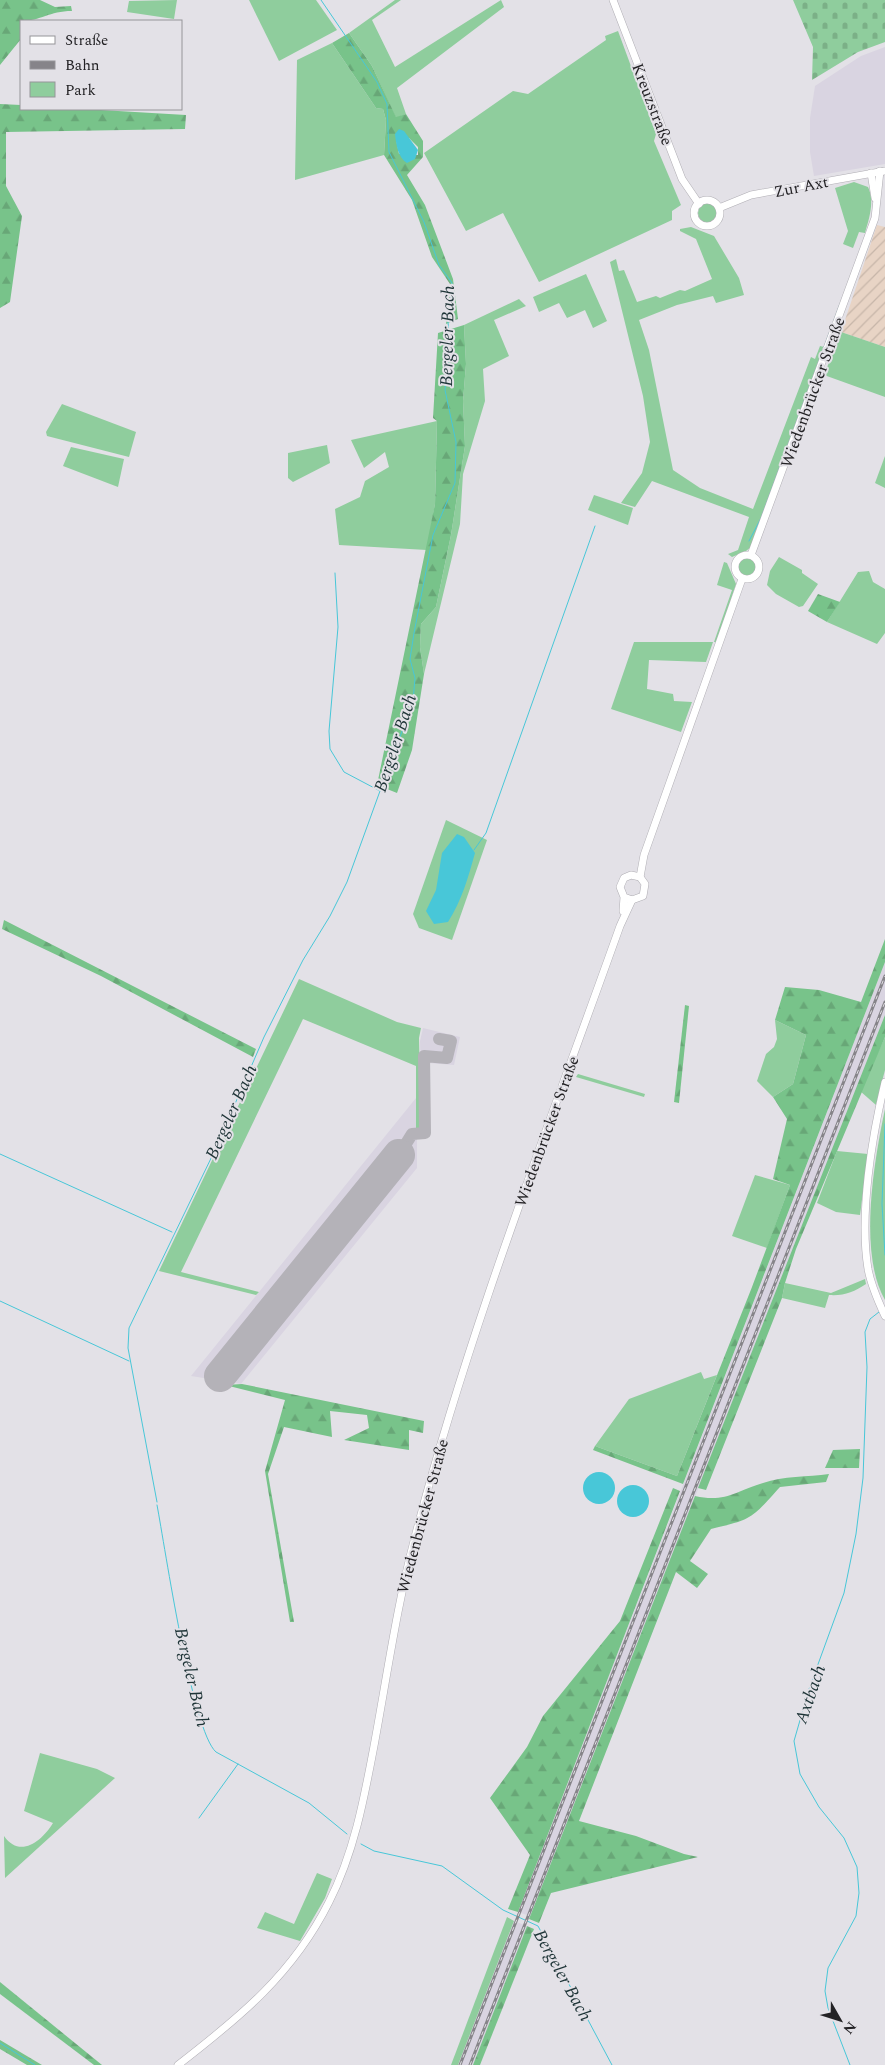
<svg xmlns="http://www.w3.org/2000/svg" width="885" height="2065" font-family="Spectral,serif">
	<defs>
		<pattern id="industrial-furrows" width="10" height="10" patternUnits="userSpaceOnUse" patternTransform="scale(1.25)"><rect width="10" height="10" fill="#e8d4c5"/><path d="M-1 1l2-2M0 10L10 0M9 11l2-2" fill="none" stroke="#c7b6a9"/></pattern>
		<pattern id="forest-firs" width="22" height="20" patternUnits="userSpaceOnUse" patternTransform="scale(1.25)"><rect width="22" height="20" fill="#78c38a"/><path d="M5 1l3.5 6h-7zM16 11l3.5 6h-7z" fill="#68a777"/></pattern>
		<pattern id="cemetery-stones" width="16" height="16" patternUnits="userSpaceOnUse" patternTransform="scale(1.25)"><rect width="16" height="16" fill="#8fcd9d"/><path d="M2 7V4a2 2 0 0 1 4 0v3zM10 15v-3a2 2 0 0 1 4 0v3z" fill="#7bb087"/></pattern>
	</defs>
	<rect width="100%" height="100%" fill="#e3e1e7"/>
	<path fill="url(#industrial-furrows)" d="M 877,225 L 885,227 L 885,347 L 841,332 Z"/>
	<g fill="#d9d4e1">
		<path d="M 885,47 L 885,164 L 814,176 L 810,152 L 810,118 L 815,86 L 861,56 Z"/>
		<path d="M 885,962 L 885,1015 L 530,1916 L 518,1912 Z"/>
		<path d="M 423,1028 L 460,1037 L 454,1065 L 428,1063 L 430,1137 L 417,1137 L 417,1168 L 241,1384 L 191,1376 L 416,1098 L 416,1130 L 422,1130 L 420,1041 Z"/>
		<path d="M 514,1921 L 527,1926 L 473,2065 L 458,2065 Z"/>
	</g>
	<g fill="#8fcd9d">
		<path d="M 177,0 L 174,19 L 127,12 L 129,1 Z"/>
		<path d="M 249,0 L 316,0 L 337,30 L 279,61 Z"/>
		<path d="M 395,0 L 401,0 L 372,20 L 395,67 L 501,0 L 504,7 L 397,88 L 406,114 L 396,118 L 372,66 L 349,33 Z"/>
		<path d="M 618,31 L 656,134 L 654,141 L 681,205 L 672,211 L 672,220 L 539,282 L 503,213 L 466,231 L 424,153 L 513,91 L 528,94 L 606,40 L 605,36 Z"/>
		<path d="M 332,43 L 376,108 L 383,109 L 386,120 L 384,155 L 295,180 L 297,60 Z"/>
		<path d="M 854,182 L 868,187 C 875,201 869,219 865,233 L 859,232 L 853,248 L 843,244 L 848,231 L 835,188 Z"/>
		<circle cx="708" cy="213" r="10"/>
		<path d="M 691,227 L 714,236 L 739,278 L 744,295 L 716,303 L 713,296 L 677,305 L 639,320 L 649,350 L 673,470 L 700,488 L 753,509 L 811,357 L 815,359 L 820,346 L 824,347 L 751,547 L 746,551 L 732,557 L 728,554 L 738,550 L 749,517 L 652,481 L 635,507 L 621,503 L 642,473 L 650,442 L 643,396 L 610,262 L 616,259 L 619,271 L 624,270 L 637,302 L 656,296 L 660,298 L 680,290 L 685,291 L 712,279 L 696,239 L 680,231 L 680,229 Z"/>
		<path d="M 586,274 L 607,321 L 593,328 L 585,310 L 567,318 L 559,303 L 539,312 L 533,297 Z"/>
		<path d="M 519,299 L 526,306 L 494,320 L 509,356 L 483,369 L 485,401 L 463,474 L 460,524 L 424,674 L 420,647 L 421,624 L 436,607 L 451,535 L 465,446 L 463,401 L 466,364 L 464,325 Z"/>
		<path d="M 841,332 L 885,347 L 885,397 L 824,375 Z"/>
		<path d="M 62,404 L 136,432 L 129,457 L 47,436 L 46,432 Z"/>
		<path d="M 437,421 L 435,504 L 427,550 L 339,545 L 335,509 L 360,497 L 365,481 L 389,467 L 385,452 L 364,468 L 351,440 Z"/>
		<path d="M 327,445 L 330,463 L 293,482 L 288,478 L 288,453 Z"/>
		<path d="M 71,447 L 124,459 L 118,487 L 63,466 Z"/>
		<path d="M 885,456 L 885,488 L 875,483 Z"/>
		<path d="M 594,495 L 633,508 L 628,525 L 588,510 Z"/>
		<path d="M 779,557 L 802,570 L 802,573 L 818,584 L 803,606 L 799,607 L 776,594 L 767,585 L 770,571 Z"/>
		<circle cx="747" cy="567" r="10"/>
		<path d="M 724,562 L 727,563 L 736,584 L 717,642 L 713,642 L 706,662 L 649,660 L 647,689 L 673,694 L 674,701 L 692,702 L 681,732 L 611,709 L 634,642 L 714,642 L 732,590 L 717,585 Z"/>
		<path d="M 869,571 L 873,582 L 885,589 L 885,633 L 877,644 L 827,622 L 858,572 Z"/>
		<path d="M 446,820 L 487,840 L 452,940 L 419,928 L 413,914 Z"/>
		<path d="M 299,979 L 397,1022 L 421,1028 L 419,1038 L 421,1131 L 416,1131 L 416,1066 L 303,1019 L 181,1272 L 259,1292 L 256,1295 L 159,1271 Z"/>
		<path d="M 775,1020 L 806,1035 L 793,1084 L 773,1097 L 757,1081 L 766,1054 L 774,1047 L 777,1039 Z"/>
		<path d="M 885,1037 L 885,1070 L 876,1105 L 860,1091 Z"/>
		<path d="M 578,1074 L 645,1094 L 644,1097 L 576,1077 Z"/>
		<path d="M 885,1109 L 885,1300 C 858,1253 874,1161 885,1109 Z"/>
		<path d="M 837,1151 L 868,1154 L 860,1215 L 836,1212 L 817,1203 Z"/>
		<path d="M 755,1175 L 790,1185 L 767,1248 L 732,1236 Z"/>
		<path d="M 865,1279 L 866,1284 C 854,1292 844,1296 829,1295 L 825,1308 L 782,1298 L 785,1283 L 831,1293 Z"/>
		<path d="M 701,1372 L 704,1379 L 717,1375 L 677,1476 L 595,1446 L 629,1399 Z"/>
		<path d="M 40,1753 L 97,1769 L 115,1778 L 5,1878 L 4,1836 C 20,1859 42,1841 53,1823 L 24,1811 Z"/>
		<path d="M 317,1873 L 332,1879 L 325,1898 L 300,1941 L 257,1928 L 265,1912 L 294,1924 Z"/>
		<path d="M 507,1917 L 514,1921 L 458,2065 L 451,2065 Z"/>
	</g>
	<g fill="url(#forest-firs)" fill-rule="evenodd">
		<path d="M 0,0 L 40,0 L 55,7 L 71,6 L 72,11 C 49,11 41,21 21,21 L 21,39 L 0,65 Z"/>
		<path d="M 349,33 L 372,66 L 396,117 L 406,114 L 423,141 L 423,157 L 407,175 L 425,205 L 453,279 L 458,319 L 446,324 L 450,284 L 432,257 L 412,200 L 384,155 L 386,120 L 383,109 L 376,108 L 332,43 ZM 409,138 L 418,147 L 418,155 L 399,154 L 396,139 Z"/>
		<path d="M 0,104 L 21,105 L 21,109 L 84,109 L 186,115 L 185,129 L 6,132 L 6,186 L 22,216 L 10,302 L 0,308 Z"/>
		<path d="M 464,325 L 466,364 L 463,401 L 465,446 L 451,535 L 436,607 L 421,624 L 420,647 L 424,674 L 412,750 L 397,793 L 377,785 L 435,504 L 437,421 L 433,418 L 438,333 Z"/>
		<path d="M 818,594 L 840,602 L 827,622 L 808,611 Z"/>
		<path d="M 4,920 L 256,1049 L 253,1057 L 101,976 L 2,929 Z"/>
		<path d="M 885,939 L 885,962 L 683,1484 L 593,1450 L 595,1446 L 677,1476 L 752,1287 L 790,1185 L 773,1179 L 787,1119 L 773,1097 L 793,1084 L 806,1035 L 775,1020 L 785,987 L 819,990 L 861,1002 Z"/>
		<path d="M 685,1005 L 689,1006 L 679,1103 L 674,1102 Z"/>
		<path d="M 885,1015 L 885,1037 L 796,1249 L 785,1283 L 782,1298 L 706,1490 L 698,1488 Z"/>
		<path d="M 242,1384 L 424,1421 L 423,1433 L 409,1430 L 409,1450 L 344,1440 L 369,1428 L 367,1415 L 330,1411 L 332,1437 L 284,1427 L 268,1474 L 294,1622 L 290,1622 L 265,1471 L 285,1400 L 225,1385 Z"/>
		<path d="M 860,1449 L 859,1468 L 825,1468 L 833,1450 Z"/>
		<path d="M 829,1474 L 826,1482 L 780,1487 C 751,1519 753,1519 711,1529 L 690,1561 L 708,1574 L 697,1588 L 676,1572 L 579,1821 L 636,1836 L 684,1854 L 698,1857 L 551,1893 L 539,1923 L 529,1919 L 695,1496 C 725,1503 736,1491 763,1483 C 783,1476 808,1477 829,1474 Z"/>
		<path d="M 673,1488 L 680,1491 L 518,1912 L 508,1909 L 530,1855 L 490,1798 L 527,1747 L 543,1716 L 620,1621 Z"/>
		<path d="M 527,1926 L 534,1929 L 480,2065 L 473,2065 Z"/>
		<path d="M 0,1982 L 102,2065 L 94,2065 L 0,1994 Z"/>
		<path d="M 0,2040 L 42,2065 L 27,2065 L 0,2049 Z"/>
	</g>
	<path fill="url(#cemetery-stones)" d="M 793,0 L 885,0 L 885,42 L 858,52 L 812,80 L 813,47 Z"/>
	<g fill="#48c7d8">
		<path d="M 399,129 L 404,131 L 418,150 L 415,159 L 407,163 C 398,158 396,144 395,134 Z"/>
		<path d="M 457,834 L 464,837 L 475,853 C 468,878 462,900 448,922 L 434,924 L 426,911 L 436,890 L 442,853 Z"/>
		<circle cx="599" cy="1488" r="16"/>
		<circle cx="633" cy="1501" r="16"/>
	</g>
	<g fill="none" stroke-linecap="round" stroke-linejoin="round">
		<g stroke="#48c7d8" stroke-width="1">
			<path d="M 749,541 L 761,518 L 840,304"/>
			<path d="M 335,573 L 338,627 L 329,731 L 330,749 L 344,772 L 380,791"/>
			<path d="M 474,850 L 486,833 L 595,526"/>
			<path d="M 885,1124 L 882,1204 L 885,1255"/>
			<path d="M 0,1154 L 172,1232"/>
			<path d="M 0,1301 L 129,1361"/>
			<path d="M 157,1502 L 128,1348 L 129,1328 L 215,1150 L 264,1037 L 303,960 L 330,916 L 347,882 L 380,791 L 391,750 L 400,737 L 413,701 L 415,678 L 410,659 L 414,633 L 433,535 L 455,483 L 456,442 L 445,390 L 450,345 L 448,322 L 452,283 L 439,265 L 424,222 L 389,152 L 387,104 L 377,82 L 321,0"/>
			<path d="M 157,1505 C 165,1547 192,1731 216,1752 L 309,1803 L 347,1834"/>
			<path d="M 199,1818 L 238,1764"/>
			<path d="M 361,1844 L 374,1851 L 442,1866 L 503,1910 L 538,1926 L 612,2065"/>
			<path d="M 0,2043 L 35,2065"/>
			<path d="M 850,2065 L 828,2008 L 825,1991 L 828,1968 L 856,1916 L 859,1893 L 857,1867 L 844,1838 L 819,1807 L 800,1774 L 794,1741 L 809,1689 L 844,1593 L 856,1534 L 863,1478 L 867,1367 L 865,1332 L 870,1319 L 879,1312"/>
		</g>
		<path stroke="#b4b2b8" stroke-width="12" d="M 399,1155 L 412,1134 L 425,1133 L 424,1056 L 447,1058 L 451,1041 L 439,1039"/>
		<path stroke="#b4b2b8" stroke-width="32" d="M 220,1376 L 399,1155"/>
		<g stroke="#b0aeb4" stroke-width="8">
			<g id="tertiary">
				<path d="M 613,0 L 682,179 L 699,204"/>
				<path d="M 871,173 L 875,198"/>
				<circle cx="707" cy="213" r="13"/>
				<path d="M 719,208 L 751,195 L 885,171"/>
				<circle cx="747" cy="567" r="12"/>
				<path d="M 751,555 L 875,218 L 880,171"/>
				<path d="M 640,877 L 644,855 L 742,579"/>
				<path d="M 623,911 L 624,897 L 620,887 L 624,878 L 631,875 L 640,877 L 645,884 L 643,896 L 632,900 L 624,897"/>
				<path d="M 885,1082 C 872,1136 859,1214 868,1269 C 871,1285 878,1301 885,1316"/>
				<path d="M 178,2065 C 240,2017 293,1974 329,1902 C 354,1853 364,1799 374,1746 C 387,1676 397,1605 415,1537 C 469,1329 548,1128 620,926 L 632,900"/>
			</g>
		</g>
		<use href="#tertiary" stroke="#fff" stroke-width="7"/>
		<g stroke="#868489" stroke-width="3">
			<g id="rail">
				<path d="M 460,2065 L 885,976"/>
				<path d="M 470,2065 L 885,1002"/>
			</g>
		</g>
		<use href="#rail" stroke="#e3e1e7" stroke-width="1" stroke-dasharray="4" stroke-linecap="butt"/>
	</g>
	<g text-anchor="middle" stroke-width="4" stroke-linejoin="round" paint-order="stroke">
		<g font-size="16" fill="#232225" stroke="#e3e1e7">
			<text transform="translate(653 104) rotate(69)" y="6">Kreuzstraße</text>
			<text transform="translate(801 186) rotate(-11)" y="6">Zur Axt</text>
			<text transform="translate(812 392) rotate(-70)" y="6">Wiedenbrücker Straße</text>
			<text transform="translate(546 1131) rotate(-70)" y="6">Wiedenbrücker Straße</text>
			<text transform="translate(422 1516) rotate(-75)" y="6">Wiedenbrücker Straße</text>
		</g>
		<g font-size="18" font-style="italic" fill="#1e3437" stroke="#e3e1e7">
			<text transform="translate(447 336) rotate(-89)" y="6">Bergeler Bach</text>
			<text transform="translate(395 743) rotate(-72)" y="6">Bergeler Bach</text>
			<text transform="translate(231 1112) rotate(-66)" y="6">Bergeler Bach</text>
			<text transform="translate(192 1677) rotate(77)" y="6">Bergeler Bach</text>
			<text transform="translate(810 1694) rotate(-71)" y="6">Axtbach</text>
			<text transform="translate(563 1975) rotate(61)" y="6">Bergeler Bach</text>
		</g>
	</g>
	<rect x="20" y="20" width="162" height="90" fill="#e3e1e7" stroke="#969599"/>
	<rect x="30" y="36" width="25" height="8" fill="#ffffff" stroke="#969599"/>
	<text x="65" y="45" font-size="15" fill="#232225">Straße</text>
	<rect x="30" y="61" width="25" height="8" fill="#868489" stroke="#969599"/>
	<text x="65" y="70" font-size="15" fill="#232225">Bahn</text>
	<rect x="30" y="82" width="25" height="15" fill="#8fcd9d" stroke="#969599"/>
	<text x="65" y="95" font-size="15" fill="#232225">Park</text>
	<g transform="translate(840 2020) rotate(129)" stroke="#e3e1e7" stroke-width="4" paint-order="stroke">
	<path d="M0-4L9 19L0 12L-9 19Z" fill="#232225"/>
	<text y="-8" font-size="14" font-weight="bold" text-anchor="middle" fill="#232225">N</text>
	</g>
</svg>
